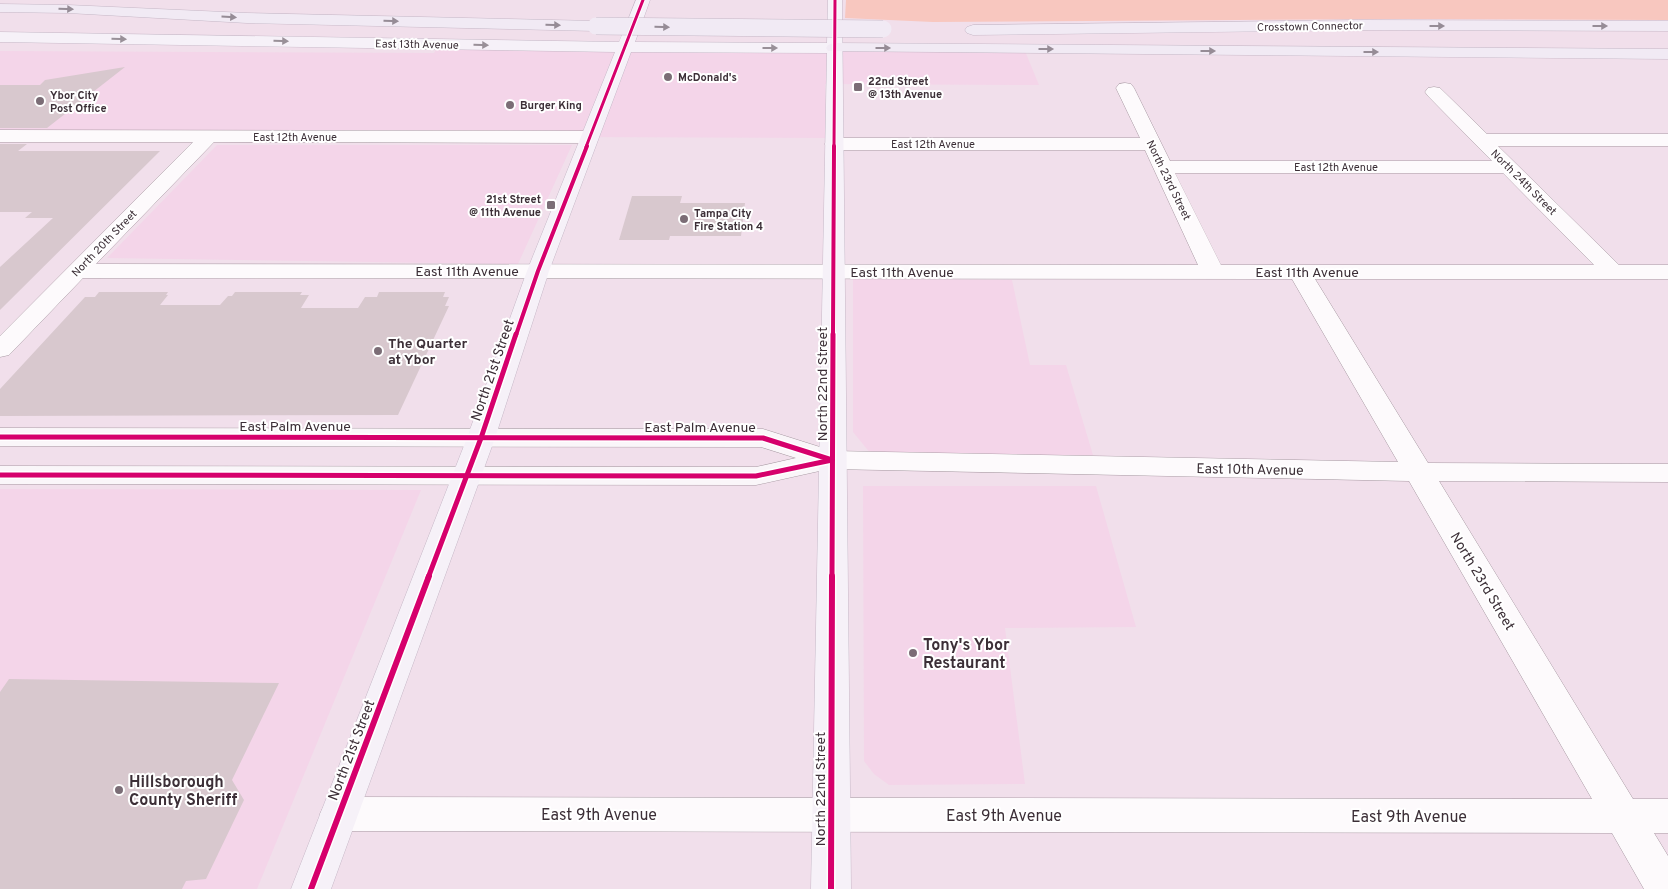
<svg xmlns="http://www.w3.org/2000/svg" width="1668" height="889" font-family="Overpass,sans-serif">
	<rect width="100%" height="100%" fill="#f1dfeb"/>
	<g fill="#f4d5e9">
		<path d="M 438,47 L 1025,51 L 1039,85 L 825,84 L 826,138 L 0,135 L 0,51 L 434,53 Z"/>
		<path d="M 217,145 L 572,145 L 518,264 L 107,258 Z"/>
		<path d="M 853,279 L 1012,280 L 1030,365 L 1066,365 L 1093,455 L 871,454 L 853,432 Z"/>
		<path d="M 863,486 L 1096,486 L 1136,627 L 1005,628 L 1025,784 L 889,785 L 874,774 L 864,761 Z"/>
		<path d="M 0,489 L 421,490 L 257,889 L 0,889 Z"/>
	</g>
	<path fill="#f8c7bf" d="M 846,0 L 1668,0 L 1668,20 L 1404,19 L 933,22 L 845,18 Z"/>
	<g fill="#d8c8ce">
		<path d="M 125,67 L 47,128 L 0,128 L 0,85 L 40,85 L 45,80 Z"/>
		<path d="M 0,144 L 27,144 L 18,151 L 160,151 L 0,310 L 0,267 L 53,218 L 25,218 L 32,212 L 0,212 Z"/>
		<path d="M 632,196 L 682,196 L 680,203 L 745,203 L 741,236 L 670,236 L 669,240 L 619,240 Z"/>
		<path d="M 99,292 L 168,292 L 166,295 L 168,295 L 160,305 L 220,305 L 228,296 L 232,296 L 235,292 L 302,292 L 300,295 L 309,295 L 301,308 L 358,308 L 365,297 L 377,297 L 379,292 L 445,292 L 443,297 L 449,297 L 445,306 L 449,306 L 398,415 L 0,416 L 0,389 L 85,297 L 95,297 Z"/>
		<path d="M 9,679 L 279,683 L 232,780 L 244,800 L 206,879 L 186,881 L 182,889 L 0,889 L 0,692 Z"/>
	</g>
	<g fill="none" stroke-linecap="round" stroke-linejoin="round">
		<g stroke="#a799a2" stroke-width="1">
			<path id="street" d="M 1125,83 L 1131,84 L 1134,88 L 1170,161 L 1492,161 L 1428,96 L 1425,92 L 1428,88 L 1434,87 L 1440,88 L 1487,134 L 1668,134 L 1668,146 L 1498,146 L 1619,265 L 1668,265 L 1668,279 L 1315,279 L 1428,463 L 1668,464 L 1668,482 L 1439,481 L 1633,799 L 1668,799 L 1668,833 L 1654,833 L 1668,856 L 1668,889 L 1644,889 L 1612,833 L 339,831 L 326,826 L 320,814 L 326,802 L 339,797 L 1592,799 L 1409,481 L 832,469 L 822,466 L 818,460 L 822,454 L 832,451 L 1398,462 L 1292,279 L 83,278 L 9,355 L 0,357 L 0,336 L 193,142 L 0,142 L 0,130 L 589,131 L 596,133 L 598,137 L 596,141 L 589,143 L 214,142 L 96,264 L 1198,265 L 1145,150 L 834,150 L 827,148 L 825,144 L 827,140 L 834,138 L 1140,138 L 1116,88 L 1119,84 ZM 1175,173 L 1503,173 L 1594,265 L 1221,265 Z"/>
		</g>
		<g stroke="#a799a2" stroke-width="1">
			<path id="secondary" d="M 0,428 L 763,429 L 842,454 L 846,460 L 842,466 L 756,485 L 0,484 L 0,466 L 756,467 L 796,458 L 761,447 L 0,446 Z"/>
		</g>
		<g stroke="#c6b8c7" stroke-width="1">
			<path id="primary" d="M 636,0 L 650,0 L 635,42 L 827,43 L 828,0 L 842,0 L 851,889 L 811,889 L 827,53 L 631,52 L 549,271 L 495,438 L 331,889 L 291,889 L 467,438 L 527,271 L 615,52 L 0,42 L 0,32 L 619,42 Z"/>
		</g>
		<g stroke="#c6b8c7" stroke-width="1">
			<g id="highway">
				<path d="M 0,4 L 68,5 L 247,13 L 596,21 L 601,23 L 604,26 L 601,29 L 596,31 L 247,23 L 68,13 L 0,12 Z"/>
				<path d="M 1359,20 L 1668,21 L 1668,31 L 1359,30 L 973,35 L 967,33 L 965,30 L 967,27 L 973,25 Z"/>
				<path d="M 834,43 L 1668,49 L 1668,59 L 828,51 L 826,48 L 828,45 Z"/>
			</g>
		</g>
		<use href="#street" fill="#fdfafc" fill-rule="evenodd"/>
		<use href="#secondary" fill="#faf6f9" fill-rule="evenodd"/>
		<use href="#primary" fill="#f6f1f8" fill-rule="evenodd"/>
		<use href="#highway" fill="#f1eaf4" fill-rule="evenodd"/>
		<g stroke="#c6b8c7" stroke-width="18" stroke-linecap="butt">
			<path id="highway-bridge" d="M 596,26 L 883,29"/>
		</g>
		<use href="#highway-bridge" stroke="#f1eaf4" stroke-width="17"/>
		<g stroke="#fff" stroke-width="5">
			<g id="cycleway-far3">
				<path d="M 586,147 L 643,0"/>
				<path d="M 834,147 L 835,0"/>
			</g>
		</g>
		<g stroke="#fff" stroke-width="6">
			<g id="cycleway-far2">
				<path d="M 516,335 L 538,271 L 587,146"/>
				<path d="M 833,335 L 834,146"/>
			</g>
		</g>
		<g stroke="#fff" stroke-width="8">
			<g id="cycleway-far1">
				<path d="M 0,437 L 763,438 L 832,460"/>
				<path d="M 0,475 L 756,476 L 832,460"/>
				<path d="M 428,578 L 481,438 L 516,334"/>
				<path d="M 832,578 L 833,334"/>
			</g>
		</g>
		<g stroke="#fff" stroke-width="9">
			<g id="cycleway">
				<path d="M 311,889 L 429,576"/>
				<path d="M 831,889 L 832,576"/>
			</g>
		</g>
		<use href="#cycleway-far3" stroke="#d6006c" stroke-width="3"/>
		<use href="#cycleway-far2" stroke="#d6006c" stroke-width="4"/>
		<use href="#cycleway-far1" stroke="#d6006c" stroke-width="5"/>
		<use href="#cycleway" stroke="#d6006c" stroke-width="6"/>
	</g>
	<defs><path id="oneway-solid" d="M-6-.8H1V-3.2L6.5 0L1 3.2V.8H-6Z" transform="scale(1.25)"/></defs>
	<g fill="#968c96">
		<use href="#oneway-solid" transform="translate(66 9) rotate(2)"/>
		<use href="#oneway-solid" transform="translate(229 17) rotate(3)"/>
		<use href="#oneway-solid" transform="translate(391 21) rotate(1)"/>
		<use href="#oneway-solid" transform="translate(553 25) rotate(1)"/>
		<use href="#oneway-solid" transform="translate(1437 26)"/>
		<use href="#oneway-solid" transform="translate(1600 26)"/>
		<use href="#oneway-solid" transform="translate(662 27) rotate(1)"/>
		<use href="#oneway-solid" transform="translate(883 48)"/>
		<use href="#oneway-solid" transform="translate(1046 49)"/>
		<use href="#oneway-solid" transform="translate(1208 51)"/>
		<use href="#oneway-solid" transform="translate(1371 52)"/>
	</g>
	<g fill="#999098">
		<use href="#oneway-solid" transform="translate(119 39) rotate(1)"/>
		<use href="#oneway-solid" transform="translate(281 41) rotate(1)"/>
		<use href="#oneway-solid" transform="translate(481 45) rotate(1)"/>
		<use href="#oneway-solid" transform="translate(770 48)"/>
	</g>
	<g fill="#7b6d76" stroke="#fff" stroke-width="2">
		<circle cx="668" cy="77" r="5"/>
		<rect x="853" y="82" width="10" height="10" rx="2.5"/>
		<circle cx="40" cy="101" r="5"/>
		<circle cx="510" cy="105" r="5"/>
		<rect x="546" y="200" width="10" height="10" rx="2.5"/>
		<circle cx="684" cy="219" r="5"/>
		<circle cx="378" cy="351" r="5"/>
		<circle cx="913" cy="653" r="5"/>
		<circle cx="119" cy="790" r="5"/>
	</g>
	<g text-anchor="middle" stroke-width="4" stroke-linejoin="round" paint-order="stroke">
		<g font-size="11" fill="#3c2f37" stroke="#fff">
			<text transform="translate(1310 26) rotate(-1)" y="4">Crosstown Connector</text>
			<text transform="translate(417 44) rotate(1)" y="4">East 13th Avenue</text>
			<text x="295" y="141">East 12th Avenue</text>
			<text x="933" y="148">East 12th Avenue</text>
			<text x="1336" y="171">East 12th Avenue</text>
			<text transform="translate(1169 180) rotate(64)" y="4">North 23rd Street</text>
			<text transform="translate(1524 182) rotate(45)" y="4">North 24th Street</text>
			<text transform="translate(104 243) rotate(-46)" y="4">North 20th Street</text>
		</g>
		<g font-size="11" font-weight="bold" fill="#3c2f37" stroke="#fff" text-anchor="start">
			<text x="678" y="81">McDonald's</text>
			<text x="868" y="85">22nd Street<tspan x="868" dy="13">@ 13th Avenue</tspan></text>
			<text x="50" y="99">Ybor City<tspan x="50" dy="13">Post Office</tspan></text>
			<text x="520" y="109">Burger King</text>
			<text x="541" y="203" text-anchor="end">21st Street<tspan x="541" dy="13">@ 11th Avenue</tspan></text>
			<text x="694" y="217">Tampa City<tspan x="694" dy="13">Fire Station 4</tspan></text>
		</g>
		<g font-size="14" fill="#3c2f37" stroke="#fff">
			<text x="467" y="276">East 11th Avenue</text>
			<text x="902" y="277">East 11th Avenue</text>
			<text x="1307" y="277">East 11th Avenue</text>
			<text transform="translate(492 370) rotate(-71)" y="5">North 21st Street</text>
			<text transform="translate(822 384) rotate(-90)" y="5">North 22nd Street</text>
			<text x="295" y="431">East Palm Avenue</text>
			<text x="700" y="432">East Palm Avenue</text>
			<text transform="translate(1250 469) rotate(1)" y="5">East 10th Avenue</text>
			<text transform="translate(1483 581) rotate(59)" y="5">North 23rd Street</text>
			<text transform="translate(351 750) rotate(-69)" y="5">North 21st Street</text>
			<text transform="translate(820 789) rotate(-90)" y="5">North 22nd Street</text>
		</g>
		<g font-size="14" font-weight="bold" fill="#3c2f37" stroke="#fff" text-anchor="start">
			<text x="388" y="348">The Quarter<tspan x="388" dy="16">at Ybor</tspan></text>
		</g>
		<g font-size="16" font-weight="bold" fill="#3c2f37" stroke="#fff" text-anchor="start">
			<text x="923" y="650">Tony's Ybor<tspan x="923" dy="18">Restaurant</tspan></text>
			<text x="129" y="787">Hillsborough<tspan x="129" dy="18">County Sheriff</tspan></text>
		</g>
		<g font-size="16" fill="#3c2f37" stroke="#fff">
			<text x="599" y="820">East 9th Avenue</text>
			<text x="1004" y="821">East 9th Avenue</text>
			<text x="1409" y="822">East 9th Avenue</text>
		</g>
	</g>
</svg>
